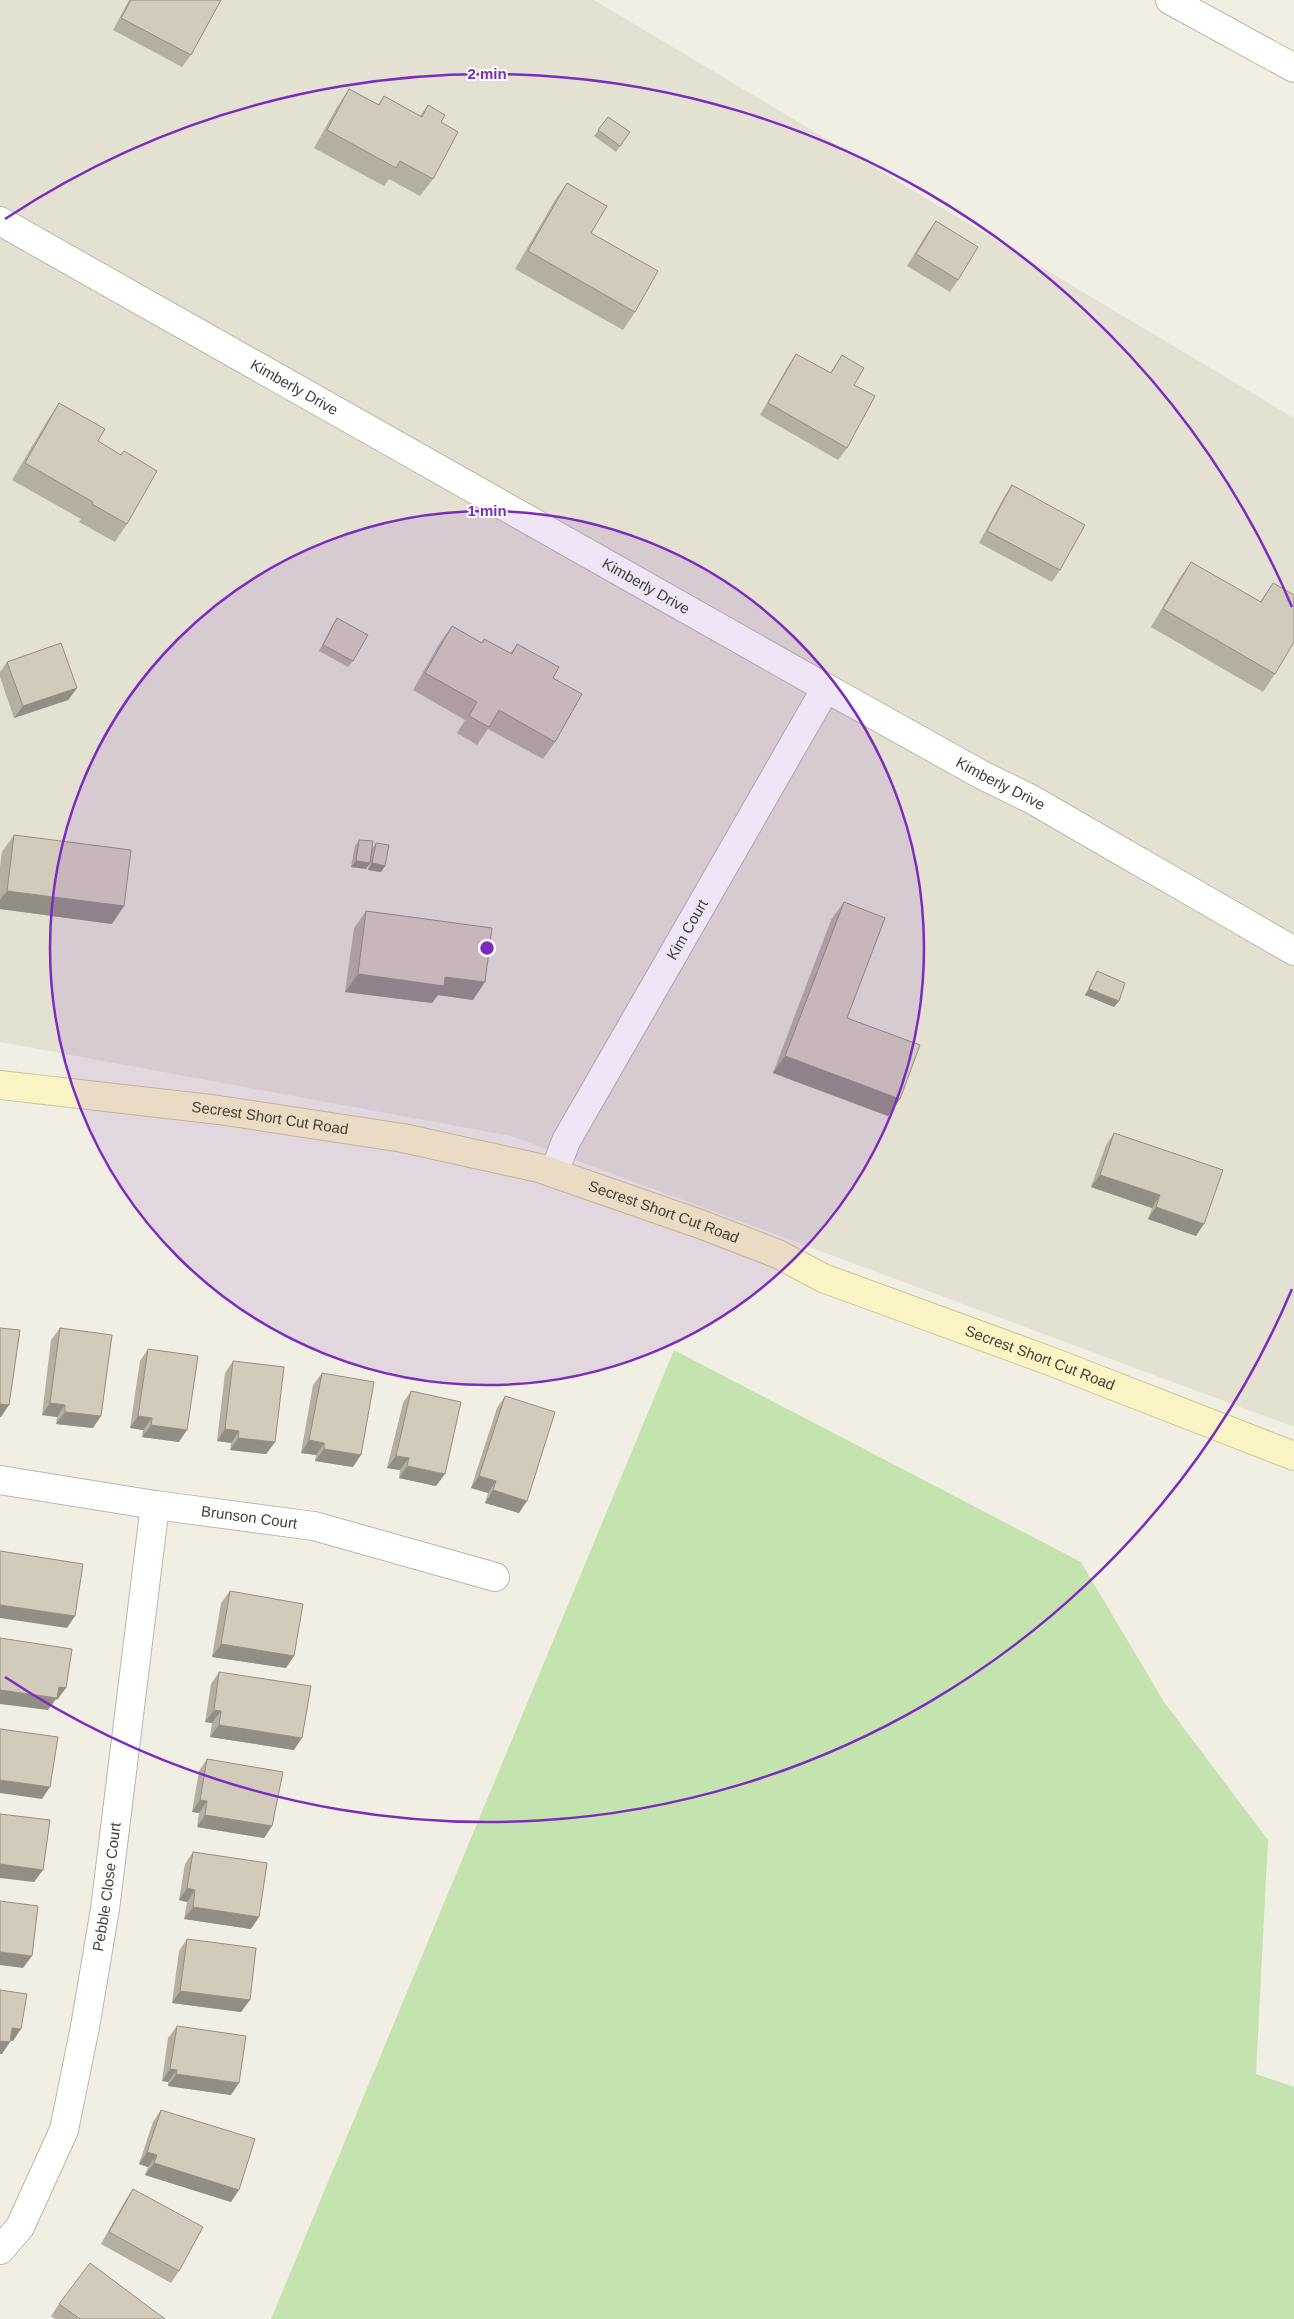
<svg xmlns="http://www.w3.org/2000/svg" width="1294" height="2319" font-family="Arial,sans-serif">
	<rect width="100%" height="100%" fill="#f1efe4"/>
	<path fill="#e4e1d3" d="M 0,0 L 594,0 L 1294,418 L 1294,1427 L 511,1136 L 0,1042 Z"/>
	<path fill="#c5e3af" d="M 674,1350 L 1081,1562 L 1164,1702 L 1268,1840 L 1256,2074 L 1294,2087 L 1294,2319 L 271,2319 Z"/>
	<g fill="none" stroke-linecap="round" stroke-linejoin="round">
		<g stroke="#bbb7a8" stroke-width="30">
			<g id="street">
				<path d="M 1170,0 L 1294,68"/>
				<path id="s1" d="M 0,221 L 826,688 L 982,775 L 1031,799 L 1294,951"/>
				<path id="s2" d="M 554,1173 L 566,1141 L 826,688"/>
				<path id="s3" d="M 0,1480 L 155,1505 L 314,1526 L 495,1577"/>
				<path id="s4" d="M 0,2250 L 20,2227 L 64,2130 L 85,2027 L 105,1909 L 155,1505"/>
			</g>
		</g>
		<g stroke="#cec697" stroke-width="30">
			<g id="secondary">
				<path id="s5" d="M 0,1085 L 219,1110 L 403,1138 L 539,1168 L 700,1224 L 778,1254 L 823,1278 L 1050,1361 L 1294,1456"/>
			</g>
		</g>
		<use href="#street" stroke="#fff" stroke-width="28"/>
		<use href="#secondary" stroke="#faf4c5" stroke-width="28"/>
	</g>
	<g fill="#b5afa1">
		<path d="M 129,0 L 221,0 L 191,55 L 182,67 L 113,30 Z"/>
		<path d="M 349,89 L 378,105 L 384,96 L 420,116 L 428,105 L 441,122 L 433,179 L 420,196 L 389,179 L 384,186 L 314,148 L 337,107 Z"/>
		<path d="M 608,117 L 630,132 L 616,152 L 594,136 Z"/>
		<path d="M 567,183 L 591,233 L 635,312 L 623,330 L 515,269 L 555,200 Z"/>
		<path d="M 936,221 L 958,280 L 950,292 L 907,266 L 927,233 Z"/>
		<path d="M 796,354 L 830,373 L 842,355 L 854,385 L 847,448 L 838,460 L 760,415 L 788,366 Z"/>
		<path d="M 59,403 L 98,441 L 121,455 L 127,524 L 115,542 L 79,522 L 81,519 L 12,480 L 47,421 Z"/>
		<path d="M 1012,485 L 1060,570 L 1052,582 L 979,543 L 1004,497 Z"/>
		<path d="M 1191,562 L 1260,602 L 1273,583 L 1275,674 L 1263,692 L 1151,627 L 1179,579 Z"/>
		<path d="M 337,618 L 353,661 L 348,667 L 319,651 L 333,624 Z"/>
		<path d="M 452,626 L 481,643 L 484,639 L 510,654 L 517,644 L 553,678 L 555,742 L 543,759 L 488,729 L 477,745 L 457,733 L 465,720 L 413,690 L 439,644 Z"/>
		<path d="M 7,662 L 77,688 L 68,700 L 14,718 L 0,677 L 0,672 Z"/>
		<path d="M 14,835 L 112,924 L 0,909 L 0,867 L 2,852 Z"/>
		<path d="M 359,840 L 372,849 L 376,843 L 385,866 L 381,872 L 368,870 L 369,864 L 366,869 L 351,867 L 355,846 Z"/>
		<path d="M 844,902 L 847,1018 L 888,1116 L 773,1073 L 831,920 Z"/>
		<path d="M 366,911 L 473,1000 L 438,995 L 432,1003 L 345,992 L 354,928 Z"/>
		<path d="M 1097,971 L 1119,1001 L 1114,1007 L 1085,995 L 1093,978 Z"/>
		<path d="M 1114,1133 L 1196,1236 L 1148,1219 L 1152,1208 L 1091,1187 L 1106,1145 Z"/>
		<path d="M 60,1328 L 93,1428 L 56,1424 L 57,1417 L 42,1415 L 51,1340 Z"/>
		<path d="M 148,1349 L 179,1442 L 142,1437 L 143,1430 L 130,1428 L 140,1361 Z"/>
		<path d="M 233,1361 L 275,1442 L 266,1454 L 230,1450 L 231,1443 L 217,1441 L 225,1373 Z"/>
		<path d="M 322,1373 L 353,1467 L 315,1461 L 316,1455 L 301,1453 L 313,1385 Z"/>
		<path d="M 411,1391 L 436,1486 L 399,1478 L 400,1470 L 387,1468 L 403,1403 Z"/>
		<path d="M 505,1396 L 519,1513 L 485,1503 L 488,1493 L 471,1488 L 497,1408 Z"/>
		<path d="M 230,1591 L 286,1668 L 212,1657 L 221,1603 Z"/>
		<path d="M 219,1672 L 294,1750 L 210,1737 L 212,1723 L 205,1722 L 211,1684 Z"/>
		<path d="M 207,1759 L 272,1826 L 264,1838 L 197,1827 L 199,1813 L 192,1812 L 199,1771 Z"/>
		<path d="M 193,1852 L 251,1929 L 184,1919 L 187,1902 L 179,1900 L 185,1864 Z"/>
		<path d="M 187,1939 L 241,2012 L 172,2003 L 179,1951 Z"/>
		<path d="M 177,2026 L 231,2095 L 168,2086 L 168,2082 L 162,2081 L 168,2038 Z"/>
		<path d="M 161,2110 L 231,2202 L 145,2175 L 148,2167 L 139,2164 L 153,2122 Z"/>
		<path d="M 133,2189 L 179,2271 L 171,2283 L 101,2244 L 125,2201 Z"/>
		<path d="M 59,2304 L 165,2319 L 55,2319 L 51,2316 Z"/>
	</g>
	<g fill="#938e83">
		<path d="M 77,688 L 68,700 L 14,718 L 23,706 Z"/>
		<path d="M 356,861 L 370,863 L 366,869 L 351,867 Z"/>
		<path d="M 372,863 L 385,866 L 381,872 L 368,870 Z"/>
		<path d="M 7,891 L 124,906 L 112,924 L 0,909 L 0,900 Z"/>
		<path d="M 358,974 L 445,977 L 485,982 L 473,1000 L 438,995 L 432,1003 L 345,992 Z"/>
		<path d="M 1089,989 L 1119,1001 L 1114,1007 L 1085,995 Z"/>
		<path d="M 785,1056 L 900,1099 L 888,1116 L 773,1073 Z"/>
		<path d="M 1100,1175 L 1160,1195 L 1152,1208 L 1091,1187 Z"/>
		<path d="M 1156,1207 L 1204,1224 L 1196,1236 L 1148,1219 Z"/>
		<path d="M 50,1403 L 65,1405 L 57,1417 L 42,1415 Z"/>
		<path d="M 0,1404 L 9,1405 L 1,1417 L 0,1417 Z"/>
		<path d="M 65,1412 L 101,1416 L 93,1428 L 56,1424 Z"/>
		<path d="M 138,1416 L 152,1418 L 143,1430 L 130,1428 Z"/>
		<path d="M 151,1425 L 187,1430 L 179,1442 L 142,1437 Z"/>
		<path d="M 225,1429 L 239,1431 L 231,1443 L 217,1441 Z"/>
		<path d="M 238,1438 L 275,1442 L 266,1454 L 230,1450 Z"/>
		<path d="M 309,1440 L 324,1443 L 316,1455 L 301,1453 Z"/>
		<path d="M 324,1449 L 361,1455 L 353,1467 L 315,1461 Z"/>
		<path d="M 396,1456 L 409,1458 L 400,1470 L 387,1468 Z"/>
		<path d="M 407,1466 L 445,1474 L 436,1486 L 399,1478 Z"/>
		<path d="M 479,1476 L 496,1481 L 488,1493 L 471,1488 Z"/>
		<path d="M 493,1490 L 527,1501 L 519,1513 L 485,1503 Z"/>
		<path d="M 0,1605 L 75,1616 L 67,1628 L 0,1618 Z"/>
		<path d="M 221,1644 L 294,1656 L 286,1668 L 212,1657 Z"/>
		<path d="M 59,1687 L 66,1688 L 57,1700 L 56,1699 L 48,1710 L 0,1704 L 0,1690 Z"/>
		<path d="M 214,1710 L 221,1711 L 212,1723 L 205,1722 Z"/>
		<path d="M 219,1725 L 302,1738 L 294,1750 L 210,1737 Z"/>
		<path d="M 0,1780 L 50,1787 L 42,1799 L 0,1793 Z"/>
		<path d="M 200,1800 L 207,1801 L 199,1813 L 192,1812 Z"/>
		<path d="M 205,1815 L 272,1826 L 264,1838 L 197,1827 Z"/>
		<path d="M 0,1864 L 43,1870 L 34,1882 L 0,1878 Z"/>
		<path d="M 187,1888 L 195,1890 L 187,1902 L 179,1900 Z"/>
		<path d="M 193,1907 L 259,1917 L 251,1929 L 184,1919 Z"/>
		<path d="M 0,1952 L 32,1956 L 23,1968 L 0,1965 Z"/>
		<path d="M 180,1991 L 250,2000 L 241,2012 L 172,2003 Z"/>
		<path d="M 12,2028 L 21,2029 L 13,2041 L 4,2040 Z"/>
		<path d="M 0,2041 L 10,2042 L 2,2054 L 0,2054 Z"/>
		<path d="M 170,2069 L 177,2070 L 168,2082 L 162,2081 Z"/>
		<path d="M 176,2074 L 239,2083 L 231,2095 L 168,2086 Z"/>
		<path d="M 147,2152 L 157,2155 L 148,2167 L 139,2164 Z"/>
		<path d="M 154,2163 L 239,2190 L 231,2202 L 145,2175 Z"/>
	</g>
	<g fill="#d2cbbb" stroke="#938e83">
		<path d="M 131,0 L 221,0 L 191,55 L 121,18 Z"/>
		<path d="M 349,89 L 379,105 L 384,96 L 422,117 L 428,105 L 445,115 L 441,122 L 458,132 L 433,179 L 400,161 L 396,168 L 327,130 Z"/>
		<path d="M 608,117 L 630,132 L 620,146 L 598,130 Z"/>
		<path d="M 567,183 L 607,206 L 591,233 L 658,271 L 635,312 L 528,251 Z"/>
		<path d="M 936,221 L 978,247 L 958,280 L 916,254 Z"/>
		<path d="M 796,354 L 831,373 L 842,355 L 864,368 L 854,385 L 875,396 L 847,448 L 768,403 Z"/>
		<path d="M 59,403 L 105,429 L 98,441 L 121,455 L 124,451 L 157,471 L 127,524 L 92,504 L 93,502 L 25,463 Z"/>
		<path d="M 1012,485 L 1085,525 L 1060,570 L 987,531 Z"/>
		<path d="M 1191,562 L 1261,602 L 1273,583 L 1294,595 L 1294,642 L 1275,674 L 1163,609 Z"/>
		<path d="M 337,618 L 368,635 L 353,661 L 323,645 Z"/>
		<path d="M 452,626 L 482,643 L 484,639 L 512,654 L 517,644 L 559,667 L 553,678 L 582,694 L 555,742 L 499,710 L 489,727 L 469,716 L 477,702 L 425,673 Z"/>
		<path d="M 61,643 L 77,688 L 23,706 L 7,662 Z"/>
		<path d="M 14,835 L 131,850 L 124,906 L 7,891 Z"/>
		<path d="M 359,840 L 373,841 L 370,863 L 356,861 Z"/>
		<path d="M 376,843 L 389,845 L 385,866 L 372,863 Z"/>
		<path d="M 844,902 L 885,918 L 847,1018 L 920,1045 L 900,1099 L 785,1056 Z"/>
		<path d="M 366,911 L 492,928 L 485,982 L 445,977 L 444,986 L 358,974 Z"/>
		<path d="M 1097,971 L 1125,983 L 1119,1001 L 1089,989 Z"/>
		<path d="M 1114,1133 L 1223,1170 L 1204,1224 L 1156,1207 L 1160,1195 L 1100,1175 Z"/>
		<path d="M 0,1328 L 20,1330 L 9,1405 L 0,1404 Z"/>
		<path d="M 60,1328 L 112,1335 L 101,1416 L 65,1412 L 65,1405 L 50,1403 Z"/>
		<path d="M 148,1349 L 198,1356 L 187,1430 L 151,1425 L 152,1418 L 138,1416 Z"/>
		<path d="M 233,1361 L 284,1367 L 275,1442 L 238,1438 L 239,1431 L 225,1429 Z"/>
		<path d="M 322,1373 L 374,1382 L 361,1455 L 324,1449 L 324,1443 L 309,1440 Z"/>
		<path d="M 411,1391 L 461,1402 L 445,1474 L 407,1466 L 409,1458 L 396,1456 Z"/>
		<path d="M 505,1396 L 555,1412 L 527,1501 L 493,1490 L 496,1481 L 479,1476 Z"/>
		<path d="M 0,1551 L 83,1564 L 75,1616 L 0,1605 Z"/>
		<path d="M 230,1591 L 303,1604 L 294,1656 L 221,1644 Z"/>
		<path d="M 0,1638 L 72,1649 L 66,1688 L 59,1687 L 57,1698 L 0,1690 Z"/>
		<path d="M 219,1672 L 311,1686 L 302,1738 L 219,1725 L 221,1711 L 214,1710 Z"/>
		<path d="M 0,1729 L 58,1737 L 50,1787 L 0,1780 Z"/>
		<path d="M 207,1759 L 283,1772 L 272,1826 L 205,1815 L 207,1801 L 200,1800 Z"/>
		<path d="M 0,1814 L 50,1820 L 43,1870 L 0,1864 Z"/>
		<path d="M 193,1852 L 267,1863 L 259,1917 L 193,1907 L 195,1890 L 187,1888 Z"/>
		<path d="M 0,1901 L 38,1906 L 32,1956 L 0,1952 Z"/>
		<path d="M 187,1939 L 256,1948 L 250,2000 L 180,1991 Z"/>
		<path d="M 0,1990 L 27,1994 L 21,2029 L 12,2028 L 10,2042 L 0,2041 Z"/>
		<path d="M 177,2026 L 246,2036 L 239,2083 L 176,2074 L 177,2070 L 170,2069 Z"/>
		<path d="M 161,2110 L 255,2139 L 239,2190 L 154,2163 L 157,2155 L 147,2152 Z"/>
		<path d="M 133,2189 L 203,2227 L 179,2271 L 109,2232 Z"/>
		<path d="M 90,2263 L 165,2319 L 80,2319 L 59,2304 Z"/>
	</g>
	<circle cx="487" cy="948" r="437" fill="#7b2cbf" fill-opacity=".12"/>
	<g fill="none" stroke="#7b2cbf" stroke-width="2.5">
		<circle cx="487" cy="948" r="437"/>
		<path d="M1292 1289A874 874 0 0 1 5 1677M5 219A874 874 0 0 1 1292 607"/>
	</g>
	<g text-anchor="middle" stroke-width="4" stroke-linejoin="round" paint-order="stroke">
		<g font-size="15" fill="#433f35" stroke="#fff">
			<text dy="5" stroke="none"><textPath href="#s1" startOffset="338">Kimberly Drive</textPath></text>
			<text dy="5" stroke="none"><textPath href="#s1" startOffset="742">Kimberly Drive</textPath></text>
			<text dy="5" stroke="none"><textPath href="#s1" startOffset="1148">Kimberly Drive</textPath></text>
			<text dy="5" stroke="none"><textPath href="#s2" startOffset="278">Kim Court</textPath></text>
			<text dy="5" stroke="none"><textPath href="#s5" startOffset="272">Secrest Short Cut Road</textPath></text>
			<text dy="5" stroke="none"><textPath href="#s5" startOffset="678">Secrest Short Cut Road</textPath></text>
			<text dy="5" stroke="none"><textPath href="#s5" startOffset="1082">Secrest Short Cut Road</textPath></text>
			<text dy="5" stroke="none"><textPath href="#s3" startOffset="252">Brunson Court</textPath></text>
			<text dy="5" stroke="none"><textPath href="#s4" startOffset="384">Pebble Close Court</textPath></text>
		</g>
	</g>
	<circle cx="487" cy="948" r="8" fill="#7b2cbf" stroke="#fff" stroke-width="2.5"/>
	<g font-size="15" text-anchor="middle" font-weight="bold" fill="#7b2cbf" stroke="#fff" stroke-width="4" stroke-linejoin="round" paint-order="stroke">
		<text x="487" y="79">2 min</text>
		<text x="487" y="516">1 min</text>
	</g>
</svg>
